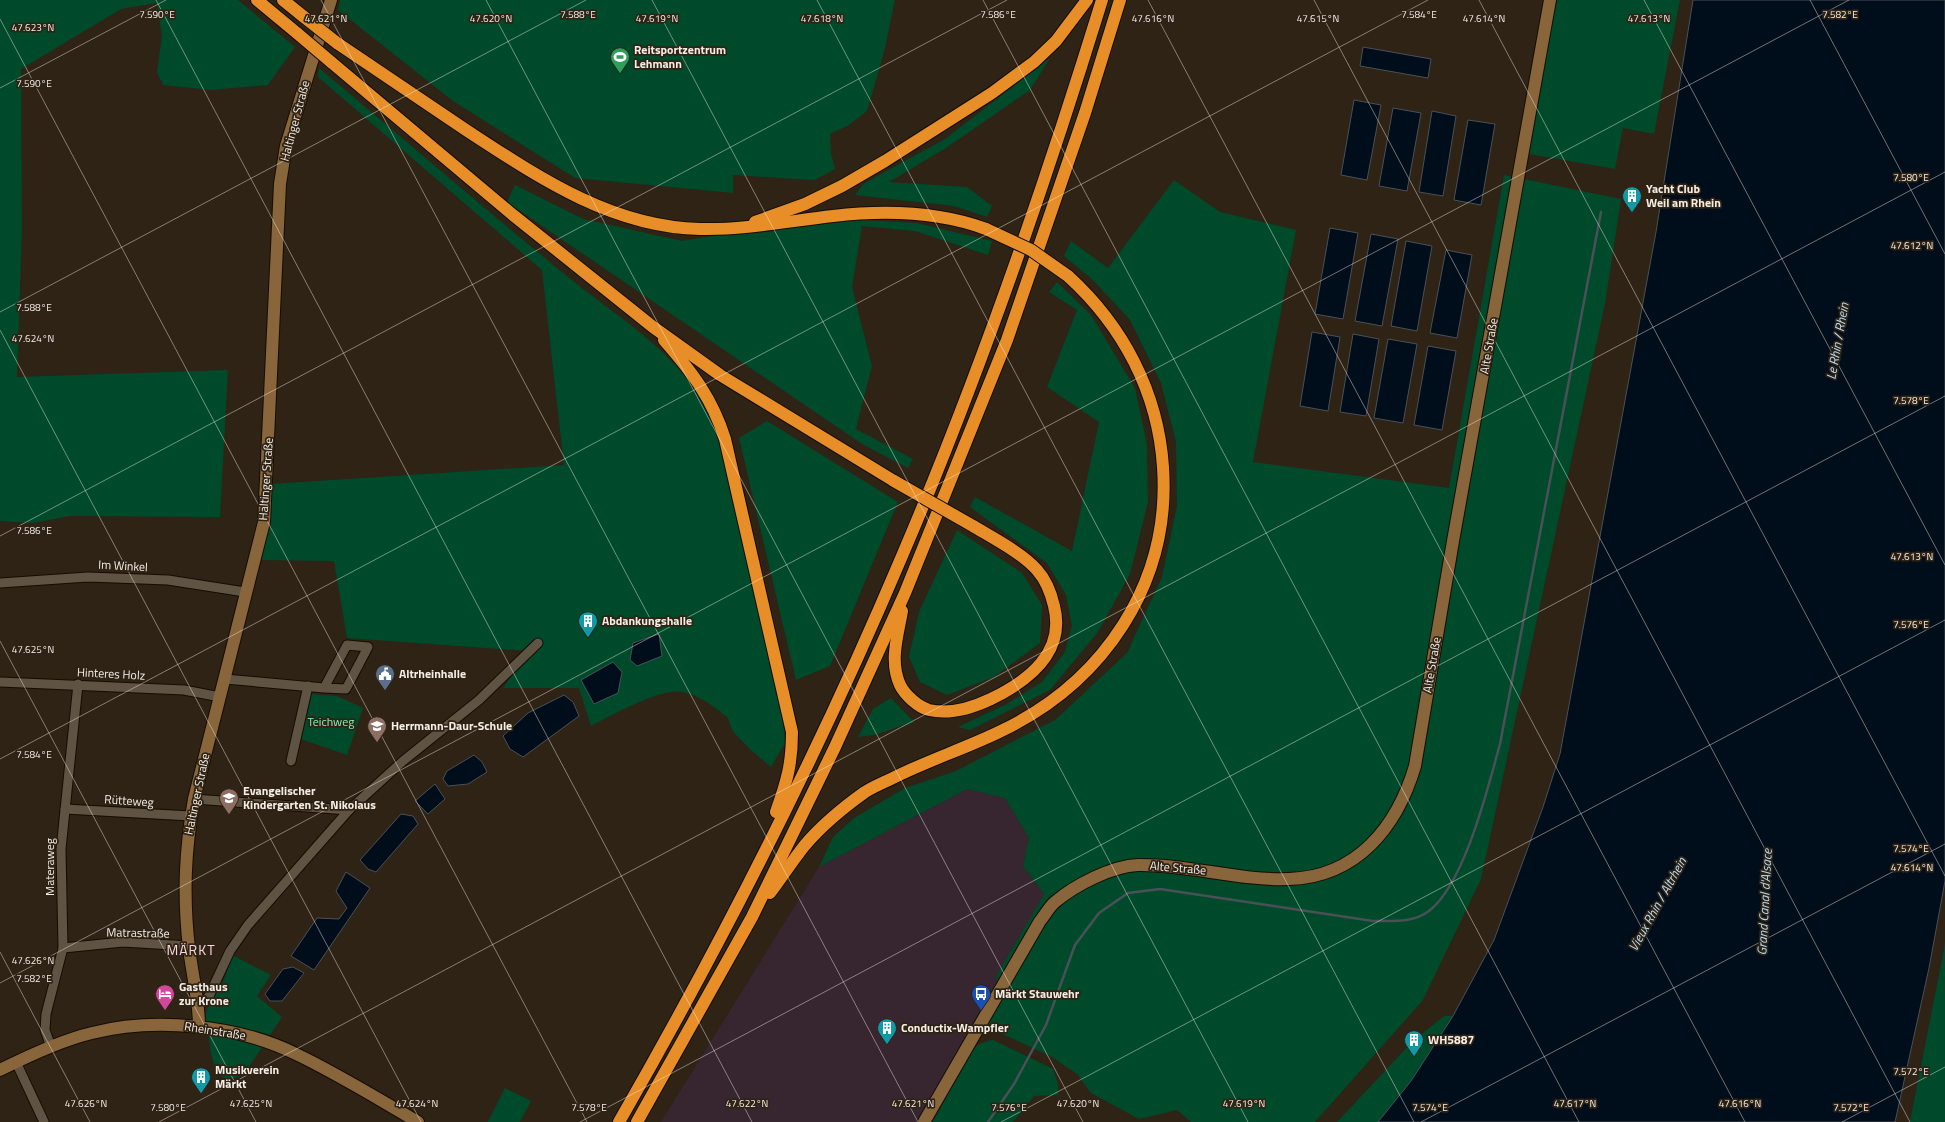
<svg xmlns="http://www.w3.org/2000/svg" width="1945" height="1122" font-family="'Titillium Web',sans-serif">
	<rect width="100%" height="100%" fill="#2e2315"/>
	<path fill="#372630" d="M 967,789 L 1005,798 L 1029,838 L 1023,866 L 1044,894 L 995,978 L 1009,986 L 975,1046 L 968,1056 L 933,1122 L 661,1122 L 819,867 Z"/>
	<g fill="#004a2c">
		<path d="M 0,0 L 238,0 L 295,47 L 268,85 L 211,90 L 163,85 L 157,72 L 162,36 L 157,3 L 121,9 L 21,69 L 22,230 L 17,377 L 228,370 L 220,517 L 70,516 L 33,523 L 0,521 Z"/>
		<path d="M 340,0 L 895,0 L 884,52 L 867,111 L 849,125 L 830,134 L 831,153 L 835,169 L 815,180 L 733,175 L 733,193 L 575,178 L 453,101 L 338,10 Z"/>
		<path d="M 1555,0 L 1680,0 L 1654,134 L 1623,128 L 1615,169 L 1529,154 Z"/>
		<path d="M 1050,58 L 1030,90 L 946,148 L 889,182 L 967,187 L 992,206 L 987,217 L 954,206 L 855,195 L 863,184 L 945,139 Z"/>
		<path d="M 319,68 C 400,136 480,205 562,272 C 600,304 645,331 678,368 C 699,391 711,415 721,444 L 783,722 L 785,743 L 771,767 C 757,755 744,745 733,731 C 730,727 730,721 727,717 C 715,707 697,694 682,692 C 660,688 611,716 591,726 L 579,688 L 503,688 L 529,651 L 347,638 L 334,561 L 259,560 L 271,484 L 564,465 L 542,270 L 318,77 Z"/>
		<path d="M 1504,175 L 1621,199 L 1605,304 L 1481,879 L 1423,1000 L 1315,1122 L 1191,1122 L 1177,1110 L 1139,1119 L 1091,1093 L 1077,1074 L 1052,1057 L 985,1026 L 1008,985 L 995,978 L 1044,894 L 1023,866 L 1029,838 L 1005,798 L 967,789 L 819,867 L 833,837 L 854,818 L 905,788 L 956,771 L 1055,720 L 1127,653 L 1162,577 L 1177,506 L 1176,442 L 1161,383 L 1130,320 L 1093,280 L 1064,256 L 1071,241 L 1108,268 L 1174,180 L 1220,212 L 1296,230 L 1253,462 L 1449,488 Z"/>
		<path d="M 515,185 L 583,219 L 682,241 L 821,218 L 917,223 L 992,241 L 988,255 L 915,231 L 862,226 L 852,287 L 872,366 L 856,429 L 913,459 L 908,468 L 862,444 L 507,202 Z"/>
		<path d="M 1057,282 L 1091,315 L 1135,388 L 1147,445 L 1148,502 L 1130,574 L 1098,632 L 1050,690 L 970,730 L 958,727 L 1007,704 L 1042,682 L 1065,652 L 1072,625 L 1066,595 L 1047,563 L 970,507 L 975,497 L 1072,551 L 1099,422 L 1047,387 L 1077,310 L 1049,292 Z"/>
		<path d="M 767,421 L 898,502 L 830,666 L 796,680 L 739,438 Z"/>
		<path d="M 957,530 L 1022,573 L 1042,605 L 1040,643 L 994,677 L 947,695 L 920,682 L 909,657 L 919,612 Z"/>
		<path d="M 310,694 L 337,696 L 363,708 L 347,755 L 301,739 Z"/>
		<path d="M 891,698 L 914,722 L 874,735 L 858,737 L 873,709 Z"/>
		<path d="M 1945,941 L 1945,1122 L 1910,1122 L 1944,949 Z"/>
		<path d="M 232,955 L 271,975 L 257,996 L 282,1017 L 245,1073 C 215,1093 211,1058 209,1037 C 208,1030 205,1020 206,1013 C 207,1006 218,991 222,984 C 227,975 229,964 232,955 Z"/>
		<path d="M 1444,1016 L 1453,1016 L 1411,1081 L 1378,1122 L 1337,1122 L 1413,1041 Z"/>
		<path d="M 993,1040 L 1053,1069 L 1058,1084 L 1058,1095 L 1034,1096 L 1013,1122 L 933,1122 L 968,1056 C 975,1046 980,1042 993,1040 Z"/>
		<path d="M 505,1088 L 531,1101 L 520,1122 L 488,1122 Z"/>
	</g>
	<g fill="#000d1a" stroke="#4a5057">
		<path d="M 1693,0 L 1945,0 L 1945,881 L 1929,968 L 1895,1122 L 1378,1122 L 1411,1081 L 1453,1016 L 1494,940 L 1543,807 L 1560,754 L 1656,232 Z"/>
		<path d="M 1363,47 L 1431,59 L 1428,78 L 1360,66 Z"/>
		<path d="M 1354,100 L 1381,105 L 1367,180 L 1341,175 Z"/>
		<path d="M 1393,108 L 1421,113 L 1407,191 L 1379,186 Z"/>
		<path d="M 1432,111 L 1456,116 L 1443,196 L 1419,192 Z"/>
		<path d="M 1468,120 L 1495,124 L 1481,205 L 1454,200 Z"/>
		<path d="M 1330,228 L 1358,233 L 1343,319 L 1315,314 Z"/>
		<path d="M 1371,234 L 1398,239 L 1382,326 L 1355,321 Z"/>
		<path d="M 1406,241 L 1432,246 L 1417,331 L 1391,326 Z"/>
		<path d="M 1446,250 L 1472,255 L 1457,338 L 1430,333 Z"/>
		<path d="M 1312,332 L 1340,337 L 1328,411 L 1300,406 Z"/>
		<path d="M 1353,334 L 1379,339 L 1366,416 L 1340,412 Z"/>
		<path d="M 1388,339 L 1417,344 L 1403,423 L 1374,418 Z"/>
		<path d="M 1428,346 L 1456,351 L 1442,430 L 1414,425 Z"/>
		<path d="M 659,634 L 662,656 L 637,666 L 630,660 L 633,643 Z"/>
		<path d="M 613,662 L 622,672 L 618,693 L 594,704 L 581,680 Z"/>
		<path d="M 564,695 L 573,702 L 579,716 L 523,757 L 510,749 L 503,736 L 528,713 Z"/>
		<path d="M 474,755 L 482,762 L 487,772 L 468,784 L 448,786 L 443,779 L 447,771 Z"/>
		<path d="M 435,784 L 445,799 L 428,814 L 415,801 Z"/>
		<path d="M 401,814 L 413,816 L 418,824 L 376,872 L 368,869 L 360,860 Z"/>
		<path d="M 346,872 L 370,888 L 314,970 L 291,956 L 317,918 L 339,919 L 347,908 L 336,891 Z"/>
		<path d="M 293,967 L 304,973 L 282,1001 L 270,1001 L 265,994 L 283,969 Z"/>
	</g>
	<g fill="none" stroke-linecap="round" stroke-linejoin="round">
		<path stroke="#4a5057" stroke-width="2.5" d="M 988,1122 L 1014,1084 L 1046,1025 L 1075,945 L 1099,913 L 1128,893 L 1160,889 L 1373,921 C 1393,921 1413,923 1429,911 C 1465,883 1488,787 1500,744 L 1601,212"/>
		<g stroke="#160c02" stroke-width="11">
			<g id="street">
				<path d="M 0,583 L 88,577 L 168,580 L 245,592"/>
				<path d="M 225,679 L 324,688 L 347,645 L 368,647 L 346,689 L 324,688"/>
				<path d="M 0,682 L 184,690 L 220,697"/>
				<path d="M 291,761 L 308,686"/>
				<path d="M 194,799 L 349,810"/>
				<path d="M 65,809 L 191,816"/>
				<path d="M 63,948 L 123,942 L 189,946"/>
				<path d="M 198,1003 L 204,1002 L 209,996 L 230,951 L 248,925 L 349,810 L 403,761 L 479,700 L 538,643"/>
				<path d="M 51,1047 L 45,1030 L 46,1014 L 63,948 L 61,849 L 78,684"/>
				<path d="M 16,1062 L 44,1122"/>
			</g>
		</g>
		<g stroke="#160c02" stroke-width="14">
			<g id="secondary">
				<path d="M 199,1026 C 199,1000 192,974 189,948 C 183,895 185,851 194,799 L 264,522 L 280,184 L 286,146 L 331,0"/>
				<path d="M 0,1070 C 28,1056 62,1040 92,1033 C 155,1017 238,1025 296,1054 C 338,1074 378,1099 418,1122"/>
				<path d="M 924,1122 L 1040,921 C 1045,915 1049,907 1055,902 C 1075,885 1112,866 1138,865 C 1188,864 1238,881 1289,879 C 1357,877 1397,827 1415,766 L 1453,541 L 1550,0"/>
			</g>
		</g>
		<g stroke="#160c02" stroke-width="14">
			<g id="highway">
				<path d="M 257,0 L 298,34"/>
				<path d="M 283,0 L 304,17"/>
				<path d="M 337,43 C 380,72 423,101 466,130 C 538,177 611,227 700,229 C 745,230 789,221 833,216 C 885,210 937,211 986,229"/>
				<path d="M 331,62 L 513,215 L 653,327 L 720,375 L 894,481"/>
				<path d="M 755,222 L 805,204 L 842,186 L 885,161 L 992,93 L 1034,62 L 1056,41 L 1087,0"/>
				<path d="M 664,340 C 692,372 712,398 725,439 L 792,732 C 792,764 787,781 776,812"/>
				<path d="M 902,611 C 898,635 889,661 900,685 C 905,695 918,707 929,710 C 950,715 972,708 991,699 C 1028,681 1066,653 1054,606 C 1051,593 1046,580 1037,570 C 1022,553 993,538 973,526"/>
				<path d="M 770,893 C 782,877 793,860 805,845 C 822,825 844,807 865,792 C 873,787 882,783 891,779 C 926,761 964,749 999,732 C 1103,683 1171,584 1163,467 C 1158,392 1123,326 1068,276"/>
				<path d="M 619,1122 C 724,939 820,750 902,556 C 980,374 1044,188 1102,0"/>
				<path d="M 637,1122 L 752,917 L 835,747 L 905,593 L 1007,340 L 1085,113 L 1120,0"/>
			</g>
		</g>
		<use href="#street" stroke="#5f5343" stroke-width="9"/>
		<use href="#secondary" stroke="#88653b" stroke-width="12"/>
		<use href="#highway" stroke="#e78e28" stroke-width="12"/>
		<g stroke="#160c02" stroke-width="14" stroke-linecap="butt">
			<g id="highway-bridge">
				<path d="M 304,17 L 337,43"/>
				<path d="M 298,34 L 331,62"/>
				<path d="M 986,229 L 1031,250 L 1068,276"/>
				<path d="M 894,481 L 973,526"/>
			</g>
		</g>
		<use href="#highway-bridge" stroke="#e78e28" stroke-width="12"/>
	</g>
	<path fill="none" stroke="#f6eee5" stroke-width="1" stroke-opacity="0.45" d="M 156,0 L 752,1122M 321,0 L 918,1122M 486,0 L 1083,1122M 652,0 L 1248,1122M 817,0 L 1414,1122M 983,0 L 1579,1122M 1148,0 L 1745,1122M 1314,0 L 1910,1122M 1479,0 L 1945,876M 1644,0 L 1945,565M 1810,0 L 1945,254M 0,19 L 587,1122M 0,88 L 166,0M 0,312 L 586,0M 0,330 L 421,1122M 0,536 L 1007,0M 0,641 L 256,1122M 0,759 L 1428,0M 0,952 L 90,1122M 0,983 L 1849,0M 159,1122 L 1945,172M 580,1122 L 1945,396M 1001,1122 L 1945,620M 1421,1122 L 1945,844M 1842,1122 L 1945,1067"/>
	<defs>
		<g id="stadium-pin" transform="scale(1)"><path d="M0 17L-7.5 6A9.5 9.5 0 1 1 7.5 6Z" fill="#2e9e5b" stroke="#2e2315"/><path d="M0-5a6.5 5 0 1 0 0 10a6.5 5 0 1 0 0-10ZM-3.5-1.8h7v3.6h-7Z" fill="#fff"/></g>
		<g id="building-pin" transform="scale(1)"><path d="M0 17L-7.5 6A9.5 9.5 0 1 1 7.5 6Z" fill="#0f9aa8" stroke="#2e2315"/><path d="M-4-6H4V6H1V3H-1V6H-4ZM-2.5-4.3h1.7v1.8h-1.7ZM.8-4.3h1.7v1.8H.8ZM-2.5-1h1.7V.8h-1.7ZM.8-1h1.7V.8H.8Z" fill="#fff"/></g>
		<g id="civic-pin" transform="scale(1)"><path d="M0 17L-7.5 6A9.5 9.5 0 1 1 7.5 6Z" fill="#5c6f8a" stroke="#2e2315"/><path d="M-.6-6.5H3V-4.5H.6V-3L4-1V1h2V6H-6V1h2V-1L-.6-3ZM-1.2 2.5V6h2.4V2.5Z" fill="#fff"/></g>
		<g id="school-pin" transform="scale(1)"><path d="M0 17L-7.5 6A9.5 9.5 0 1 1 7.5 6Z" fill="#8d6e63" stroke="#2e2315"/><path d="M0-5L7-2L0 1L-7-2ZM-4 1L0 2.5L4 1V4Q0 6-4 4Z" fill="#fff"/></g>
		<g id="hotel-pin" transform="scale(1)"><path d="M0 17L-7.5 6A9.5 9.5 0 1 1 7.5 6Z" fill="#d1479c" stroke="#2e2315"/><path d="M-6-4.5h1.5V1H6V5H4.5V3h-9V5H-6ZM-4 0a1.8 1.8 0 1 1 3.6 0ZM.5 0V-2.5h3Q6-2.5 6 0Z" fill="#fff"/></g>
		<g id="bus-pin" transform="scale(1)"><path d="M0 17L-7.5 6A9.5 9.5 0 1 1 7.5 6Z" fill="#1a4fb4" stroke="#2e2315"/><path d="M-5-6H5V4H4V6H2V4H-2V6H-4V4H-5ZM-3.5-4V0h7V-4ZM-3.5 1.2v1.5H-2V1.2ZM2 1.2v1.5H3.5V1.2Z" fill="#fff"/></g>
	</defs>
	<g fill-rule="evenodd">
		<use href="#stadium-pin" x="620" y="57"/>
		<use href="#building-pin" x="1632" y="196"/>
		<use href="#building-pin" x="588" y="621"/>
		<use href="#civic-pin" x="385" y="674"/>
		<use href="#school-pin" x="377" y="726"/>
		<use href="#school-pin" x="229" y="798"/>
		<use href="#hotel-pin" x="165" y="994"/>
		<use href="#bus-pin" x="981" y="994"/>
		<use href="#building-pin" x="887" y="1028"/>
		<use href="#building-pin" x="1414" y="1040"/>
		<use href="#building-pin" x="201" y="1077"/>
	</g>
	<g text-anchor="middle" stroke-width="3.5" stroke-linejoin="round" paint-order="stroke">
		<g font-size="12" font-weight="bold" fill="#f6eee5" stroke="#2e2315" text-anchor="start">
			<text x="634" y="54">Reitsportzentrum<tspan x="634" dy="14">Lehmann</tspan></text>
			<text x="1646" y="193">Yacht Club<tspan x="1646" dy="14">Weil am Rhein</tspan></text>
			<text x="602" y="625">Abdankungshalle</text>
			<text x="399" y="678">Altrheinhalle</text>
			<text x="391" y="730">Herrmann-Daur-Schule</text>
			<text x="243" y="795">Evangelischer<tspan x="243" dy="14">Kindergarten St. Nikolaus</tspan></text>
			<text x="179" y="991">Gasthaus<tspan x="179" dy="14">zur Krone</tspan></text>
			<text x="995" y="998">Märkt Stauwehr</text>
			<text x="901" y="1032">Conductix-Wampfler</text>
			<text x="1428" y="1044">WH5887</text>
			<text x="215" y="1074">Musikverein<tspan x="215" dy="14">Märkt</tspan></text>
		</g>
		<g font-size="12" fill="#f6eee5" stroke="#2e2315">
			<text transform="translate(295 121) rotate(-75)" y="4">Haltinger Straße</text>
			<text transform="translate(1489 346) rotate(-80)" y="4">Alte Straße</text>
			<text transform="translate(266 479) rotate(-86)" y="4">Haltinger Straße</text>
			<text transform="translate(123 566) rotate(3)" y="4">Im Winkel</text>
			<text transform="translate(1432 665) rotate(-80)" y="4">Alte Straße</text>
			<text transform="translate(111 674) rotate(3)" y="4">Hinteres Holz</text>
			<text transform="translate(197 794) rotate(-78)" y="4">Haltinger Straße</text>
			<text transform="translate(129 801) rotate(4)" y="4">Rütteweg</text>
			<text transform="translate(50 867) rotate(-90)" y="4">Materaweg</text>
			<text transform="translate(1178 868) rotate(5)" y="4">Alte Straße</text>
			<text transform="translate(138 933) rotate(1)" y="4">Matrastraße</text>
			<text transform="translate(215 1031) rotate(9)" y="4">Rheinstraße</text>
		</g>
		<g font-size="12" fill="#87f2b7" stroke="#2e2315">
			<text x="331" y="726">Teichweg</text>
		</g>
		<g font-size="13" font-style="italic" fill="#b8def6" stroke="#2e2315">
			<text transform="translate(1837 341) rotate(-80)" y="5">Le Rhin / Rhein</text>
			<text transform="translate(1764 902) rotate(-87)" y="5">Grand Canal d'Alsace</text>
			<text transform="translate(1657 904) rotate(-61)" y="5">Vieux Rhin / Altrhein</text>
		</g>
		<g font-size="14" letter-spacing="1" fill="#fbd7db" stroke="#2e2315">
			<text x="191" y="955">MÄRKT</text>
		</g>
	</g>
	<g font-size="10" text-anchor="middle" fill="#f6eee5" stroke="#2e2315" stroke-width="3.5" stroke-linejoin="round" paint-order="stroke">
		<text x="157" y="18">7.590°E</text>
		<text x="578" y="18">7.588°E</text>
		<text x="998" y="18">7.586°E</text>
		<text x="1419" y="18">7.584°E</text>
		<text x="1840" y="18">7.582°E</text>
		<text x="326" y="22">47.621°N</text>
		<text x="491" y="22">47.620°N</text>
		<text x="822" y="22">47.618°N</text>
		<text x="1484" y="22">47.614°N</text>
		<text x="1649" y="22">47.613°N</text>
		<text x="657" y="22">47.619°N</text>
		<text x="1153" y="22">47.616°N</text>
		<text x="1318" y="22">47.615°N</text>
		<text x="33" y="31">47.623°N</text>
		<text x="34" y="87">7.590°E</text>
		<text x="1911" y="181">7.580°E</text>
		<text x="1912" y="249">47.612°N</text>
		<text x="34" y="311">7.588°E</text>
		<text x="33" y="342">47.624°N</text>
		<text x="1911" y="404">7.578°E</text>
		<text x="34" y="534">7.586°E</text>
		<text x="1912" y="560">47.613°N</text>
		<text x="1911" y="628">7.576°E</text>
		<text x="33" y="653">47.625°N</text>
		<text x="34" y="758">7.584°E</text>
		<text x="1911" y="852">7.574°E</text>
		<text x="1912" y="871">47.614°N</text>
		<text x="33" y="964">47.626°N</text>
		<text x="34" y="982">7.582°E</text>
		<text x="1911" y="1075">7.572°E</text>
		<text x="86" y="1107">47.626°N</text>
		<text x="251" y="1107">47.625°N</text>
		<text x="417" y="1107">47.624°N</text>
		<text x="747" y="1107">47.622°N</text>
		<text x="913" y="1107">47.621°N</text>
		<text x="1078" y="1107">47.620°N</text>
		<text x="1244" y="1107">47.619°N</text>
		<text x="1575" y="1107">47.617°N</text>
		<text x="1740" y="1107">47.616°N</text>
		<text x="168" y="1111">7.580°E</text>
		<text x="589" y="1111">7.578°E</text>
		<text x="1009" y="1111">7.576°E</text>
		<text x="1430" y="1111">7.574°E</text>
		<text x="1851" y="1111">7.572°E</text>
	</g>
</svg>
